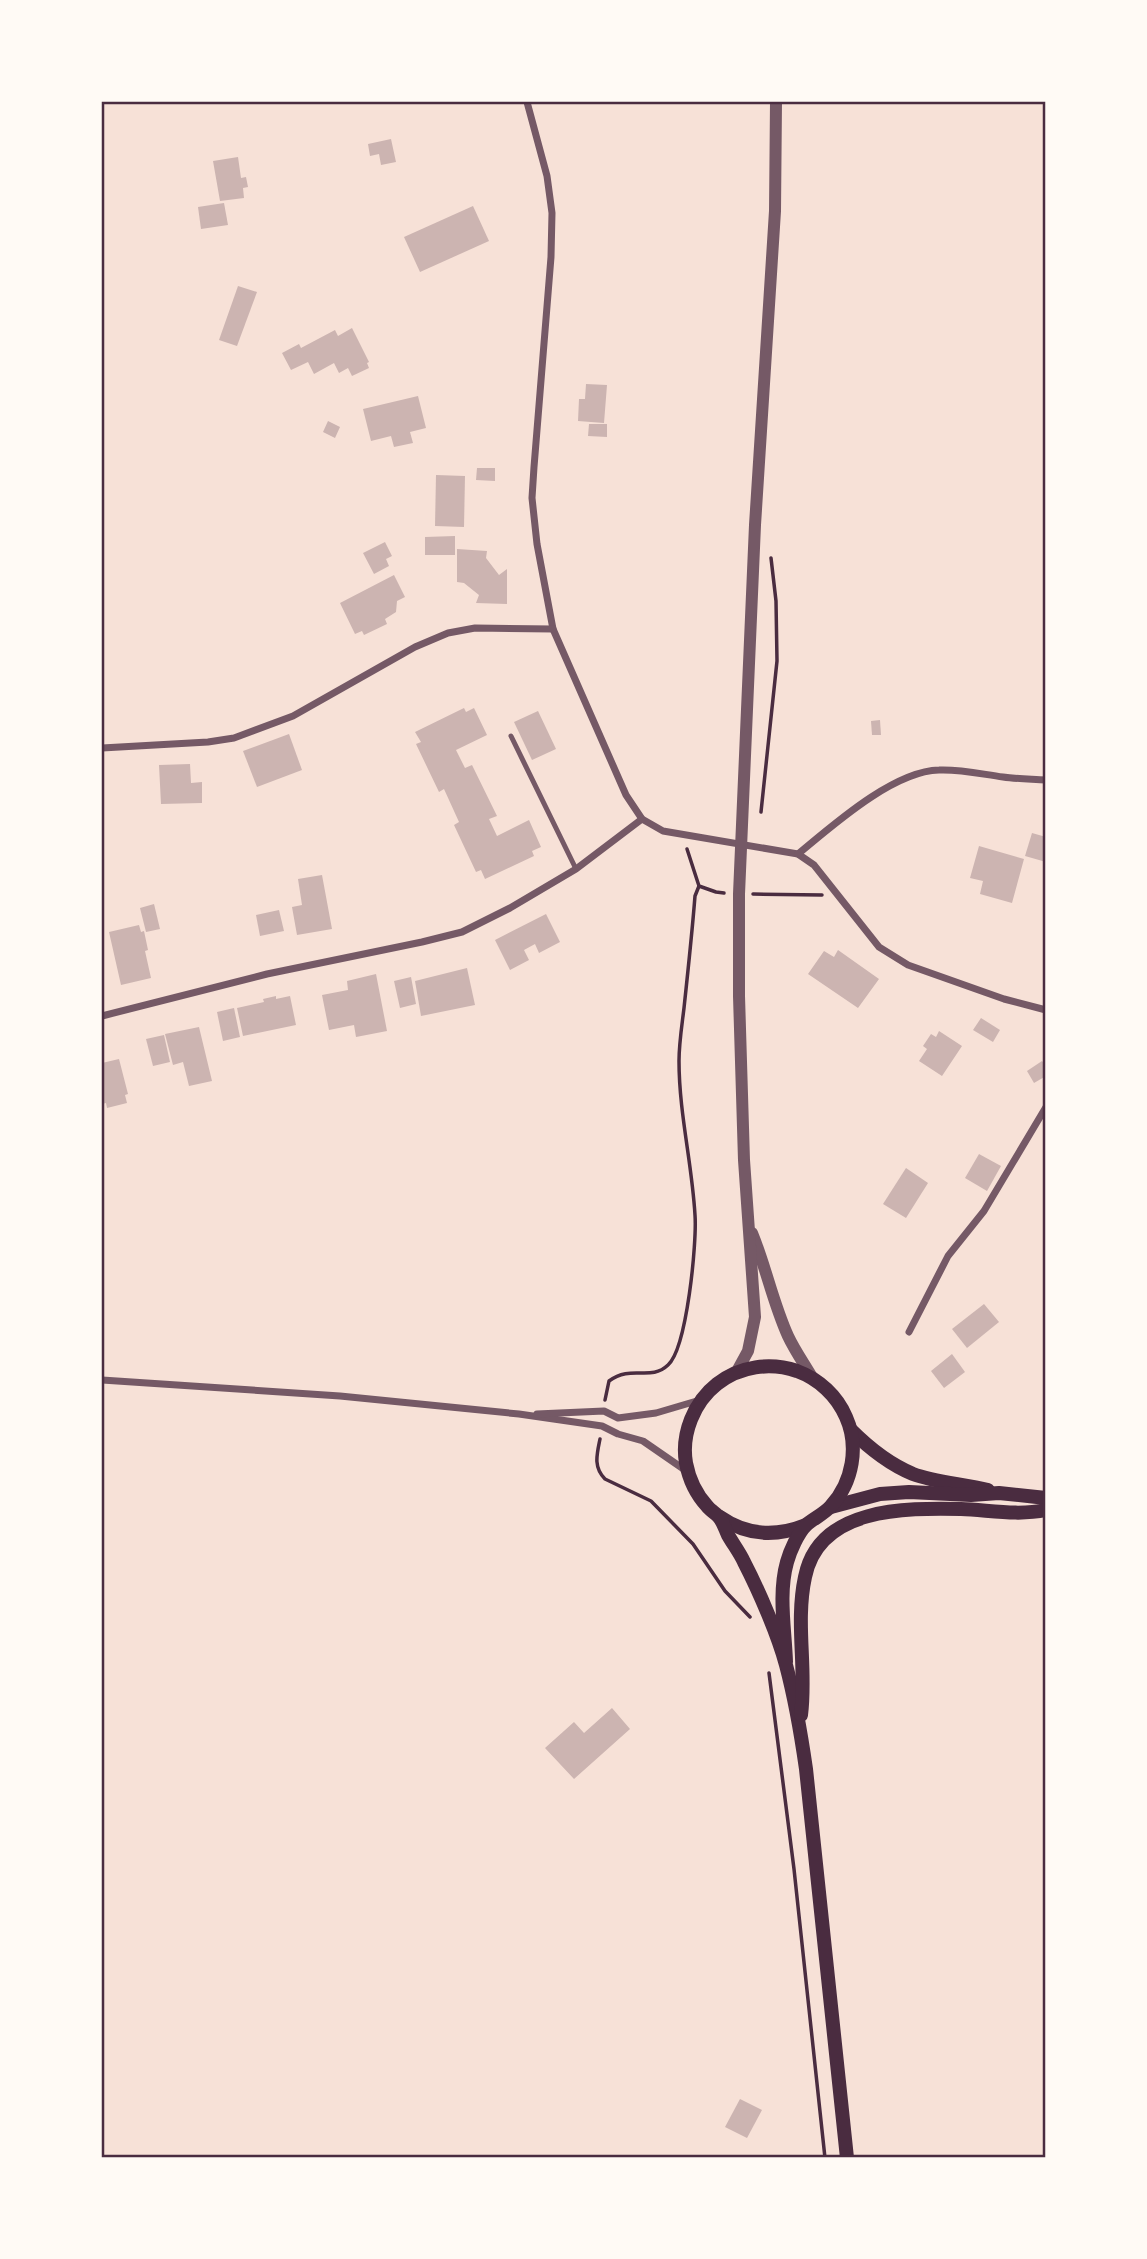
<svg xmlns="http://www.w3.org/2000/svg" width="1147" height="2259" font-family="'Varela Round',sans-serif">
	<rect width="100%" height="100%" fill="#f7e1d7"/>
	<g fill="#ccb4b1">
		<path d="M 391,139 L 396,162 L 381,165 L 379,154 L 370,156 L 368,144 Z"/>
		<path d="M 238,157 L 241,178 L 246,177 L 248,187 L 243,188 L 244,198 L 220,201 L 213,161 Z"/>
		<path d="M 224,203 L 228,225 L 201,229 L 198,207 Z"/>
		<path d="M 473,206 L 489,241 L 420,272 L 404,237 Z"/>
		<path d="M 238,286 L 257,292 L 237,346 L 219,340 Z"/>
		<path d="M 352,328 L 369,362 L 367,363 L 369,368 L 352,376 L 348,368 L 339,373 L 334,363 L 314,374 L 308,362 L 291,370 L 282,353 L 299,344 L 301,348 L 335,330 L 338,336 Z"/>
		<path d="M 586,384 L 607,385 L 604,423 L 578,421 L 579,399 L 585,399 Z"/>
		<path d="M 418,396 L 426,428 L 410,432 L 413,443 L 394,447 L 391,436 L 371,441 L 363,409 Z"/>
		<path d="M 328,421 L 340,427 L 335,438 L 323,432 Z"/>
		<path d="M 589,424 L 607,424 L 607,437 L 588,436 Z"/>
		<path d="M 477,468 L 495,468 L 495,481 L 476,480 Z"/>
		<path d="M 436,475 L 465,476 L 464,527 L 435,526 Z"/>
		<path d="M 455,536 L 455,555 L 425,555 L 425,537 Z"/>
		<path d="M 385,542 L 392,556 L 386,559 L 389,566 L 374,574 L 363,553 Z"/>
		<path d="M 457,549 L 487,551 L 486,558 L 499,575 L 507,569 L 507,604 L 476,603 L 479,595 L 464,583 L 457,582 Z"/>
		<path d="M 394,575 L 405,597 L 397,601 L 396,612 L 385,619 L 387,624 L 364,635 L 362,631 L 355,634 L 340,603 Z"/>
		<path d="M 464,708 L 466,712 L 474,708 L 487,735 L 456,750 L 465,768 L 472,765 L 497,816 L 489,819 L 497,836 L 529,820 L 541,847 L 532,851 L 534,856 L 485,879 L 481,870 L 476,872 L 454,825 L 459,822 L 444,789 L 439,792 L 416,744 L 421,742 L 415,732 Z"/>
		<path d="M 538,711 L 556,749 L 532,760 L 514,722 Z"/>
		<path d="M 880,720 L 881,735 L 872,735 L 871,721 Z"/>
		<path d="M 289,734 L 302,770 L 257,787 L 243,751 Z"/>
		<path d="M 190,764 L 191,783 L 202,782 L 202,803 L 161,804 L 159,765 Z"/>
		<path d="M 1032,833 L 1046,837 L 1046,862 L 1025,856 Z"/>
		<path d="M 979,846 L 1024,859 L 1012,903 L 980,894 L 983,881 L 970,878 Z"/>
		<path d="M 322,875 L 332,929 L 297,935 L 292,907 L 302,905 L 298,879 Z"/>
		<path d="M 154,904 L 160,929 L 146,932 L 140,908 Z"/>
		<path d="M 279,910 L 284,931 L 260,936 L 256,915 Z"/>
		<path d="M 546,914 L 560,942 L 539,953 L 535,944 L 524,950 L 529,960 L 510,970 L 495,940 Z"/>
		<path d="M 139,925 L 141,932 L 144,931 L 148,950 L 145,951 L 151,978 L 121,985 L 109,932 Z"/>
		<path d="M 838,950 L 879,979 L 858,1008 L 808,974 L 824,951 L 834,957 Z"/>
		<path d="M 467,968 L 475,1005 L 421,1016 L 415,981 Z"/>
		<path d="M 376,974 L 387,1031 L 356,1037 L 354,1025 L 329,1030 L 322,995 L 348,990 L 347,981 Z"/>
		<path d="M 411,977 L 416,1004 L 400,1008 L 394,981 Z"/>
		<path d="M 276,996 L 276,999 L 290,996 L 296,1025 L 243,1036 L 237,1008 L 264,1002 L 263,999 Z"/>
		<path d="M 234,1008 L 240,1037 L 223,1041 L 217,1012 Z"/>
		<path d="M 981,1018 L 1000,1030 L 993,1042 L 973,1030 Z"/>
		<path d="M 199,1027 L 212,1081 L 189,1086 L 183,1062 L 173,1065 L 165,1034 Z"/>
		<path d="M 939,1031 L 962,1046 L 942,1076 L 919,1061 L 927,1049 L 923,1046 L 931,1034 L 936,1037 Z"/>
		<path d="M 164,1035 L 170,1062 L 153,1066 L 146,1039 Z"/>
		<path d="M 119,1059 L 128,1094 L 125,1095 L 127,1103 L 107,1108 L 106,1103 L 102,1104 L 102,1063 Z"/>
		<path d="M 1042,1061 L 1046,1066 L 1046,1076 L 1034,1083 L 1027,1071 Z"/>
		<path d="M 979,1154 L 1001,1166 L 987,1191 L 965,1178 Z"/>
		<path d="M 906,1168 L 928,1183 L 906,1218 L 883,1204 Z"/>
		<path d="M 984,1304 L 999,1322 L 967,1348 L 952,1329 Z"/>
		<path d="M 952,1354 L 965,1372 L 944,1388 L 931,1371 Z"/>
		<path d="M 612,1708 L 630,1729 L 574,1779 L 545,1748 L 574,1722 L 584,1733 Z"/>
		<path d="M 740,2099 L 762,2110 L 747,2138 L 725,2127 Z"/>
	</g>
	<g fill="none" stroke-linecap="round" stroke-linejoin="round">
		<g stroke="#4a2c40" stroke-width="3.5">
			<path d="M 761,812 L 777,661 L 776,601 L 771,558"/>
			<path d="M 687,849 L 699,886 L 716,892 L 724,893"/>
			<path d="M 753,894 L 822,895"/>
			<path d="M 605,1400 L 609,1381 C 632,1364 650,1382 668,1365 C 687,1348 697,1242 695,1215 C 692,1163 679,1113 679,1061 C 679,1043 682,1025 684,1008 C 688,971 692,934 695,896 L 699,886"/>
			<path d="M 600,1439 C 597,1454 593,1467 605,1479 L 651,1501 L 693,1544 L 725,1591 L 750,1617"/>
			<path d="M 769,1673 L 794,1869 L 825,2158"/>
		</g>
		<path stroke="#755966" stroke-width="5" d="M 511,736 L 576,869"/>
		<g stroke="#755966" stroke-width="7">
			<path d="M 527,102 L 547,176 L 552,213 L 551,257 L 534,467 L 532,498 L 537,544 L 553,629 L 626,795 L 642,819 L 663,831 L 798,854 L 814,865 L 879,947 L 908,965 L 1004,999 L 1046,1010"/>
			<path d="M 102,748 L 208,742 L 234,738 L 293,716 L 415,647 L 448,633 L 475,628 L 553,629"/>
			<path d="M 798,854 C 832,826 893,771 939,770 C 960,769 981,774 1003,777 C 1017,779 1031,779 1046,780"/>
			<path d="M 102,1016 L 267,974 L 422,942 L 462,932 L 510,908 L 576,869 L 642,819"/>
			<path d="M 909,1332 L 948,1256 L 984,1211 L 1046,1107"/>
			<path d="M 102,1380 L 340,1396 L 519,1414 L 602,1426 L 618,1434 L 643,1441 L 685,1470"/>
			<path d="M 537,1414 L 604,1411 L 618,1418 L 656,1413 L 700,1400"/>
		</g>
		<g stroke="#755966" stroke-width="12">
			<path d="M 752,1233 C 766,1267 773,1303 788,1336 C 795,1351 805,1365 813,1379"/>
			<path d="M 736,1373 L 748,1351 L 755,1317 L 744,1160 L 739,996 L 739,894 L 755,525 L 775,211 L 776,102"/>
		</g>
		<g stroke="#4a2c40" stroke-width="14">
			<path d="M 851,1430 C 869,1448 889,1464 913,1474 C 934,1482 964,1484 988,1490"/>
			<path d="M 831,1507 L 880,1494 L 909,1492 L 971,1495 L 999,1493 L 1046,1498"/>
			<path d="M 720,1517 C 747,1536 776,1537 806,1525"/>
			<path d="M 786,1662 C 785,1630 778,1594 787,1562 C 790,1551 798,1533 806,1525 C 814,1518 824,1514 831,1506 C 853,1482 859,1446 846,1417 C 837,1396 819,1379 797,1371 C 770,1362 740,1366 717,1384 C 694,1402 681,1434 686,1463 C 689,1479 696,1494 707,1506 C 710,1510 715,1513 718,1516 C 723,1521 725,1529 728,1535 C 733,1544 740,1553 744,1562 C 759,1591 778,1635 786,1665 C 795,1699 801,1734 806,1769 L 847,2158"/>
			<path d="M 801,1715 C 807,1669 795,1623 805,1577 C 819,1507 905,1508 961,1509 C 989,1510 1017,1516 1046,1510"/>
		</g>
	</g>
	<rect width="1147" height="2259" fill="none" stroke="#fffaf5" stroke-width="206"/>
	<rect x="103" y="103" width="941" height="2053" fill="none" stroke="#4a2c40" stroke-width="2.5"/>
</svg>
